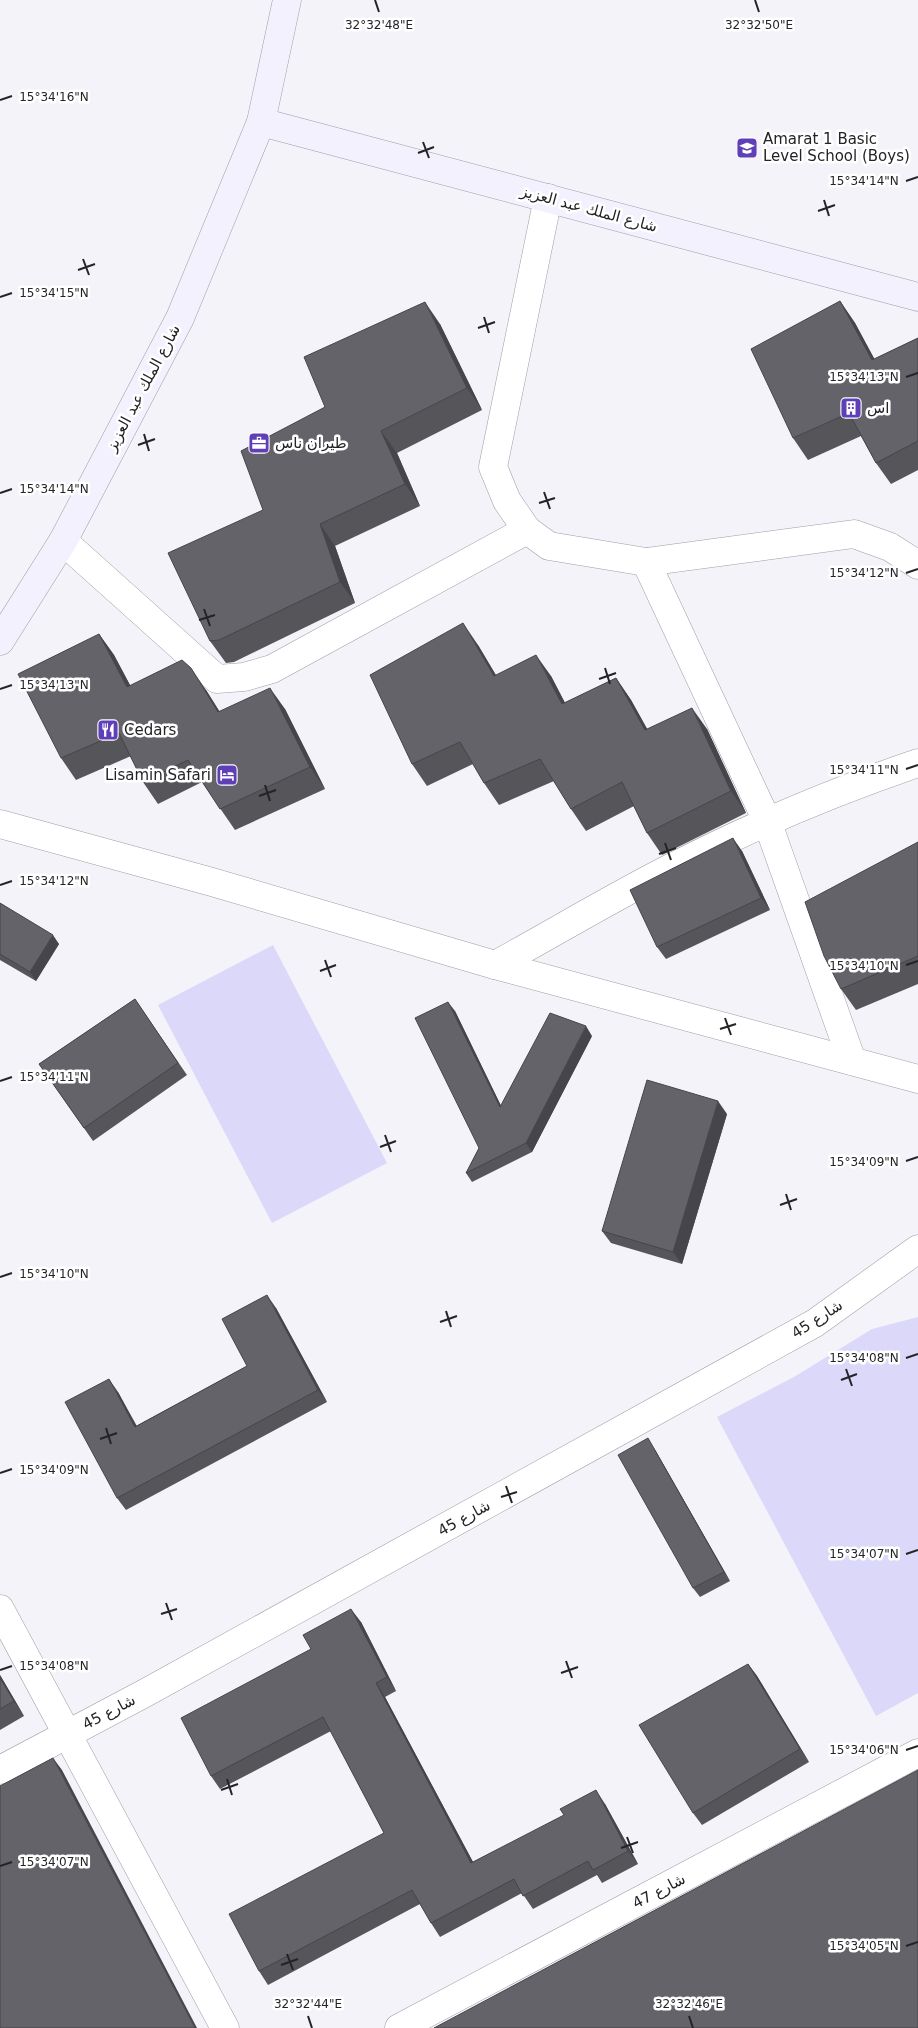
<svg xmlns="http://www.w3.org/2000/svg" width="918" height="2028" font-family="'DejaVu Sans','Noto Naskh Arabic',sans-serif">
	<rect width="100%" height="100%" fill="#f4f3fa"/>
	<g fill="#dbd8fa">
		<path d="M 273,945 L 387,1163 L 272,1223 L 158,1005 Z"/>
		<path d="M 918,1317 L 918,1693 L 876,1716 L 717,1417 L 794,1377 L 872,1329 Z"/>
	</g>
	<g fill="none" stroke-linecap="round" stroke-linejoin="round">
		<g stroke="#9e9ea5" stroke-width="29">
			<g id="street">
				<path d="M 548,198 L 493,467 L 507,501 L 527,530 L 549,546 L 646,562 L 854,534 L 890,547 L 918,565"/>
				<path d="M 63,541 L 217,679 L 244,677 L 272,669 L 527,530"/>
				<path d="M 646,562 L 767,821 L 852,1061"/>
				<path d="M 0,824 L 212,882 L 495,965 L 918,1079"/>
				<path d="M 495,965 C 550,935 605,902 661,873 C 743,830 830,793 918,763"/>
				<path d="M 0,1609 L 225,2028"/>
				<path d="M 0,1770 L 147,1692 L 815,1323 L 918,1249"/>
				<path d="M 399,2028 L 918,1753"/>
			</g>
		</g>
		<g stroke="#9e9ea5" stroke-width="29">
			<g id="secondary">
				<path d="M 261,122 L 918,297"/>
				<path d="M 0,641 L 63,541 L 180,318 L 261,122 L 287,0"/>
			</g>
		</g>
		<use href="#street" stroke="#fff" stroke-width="28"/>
		<use href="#secondary" stroke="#f2f1fd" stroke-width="28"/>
	</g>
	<g fill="#55555a">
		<path d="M 840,301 L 855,323 L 874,359 L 918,338 L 918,470 L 891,484 L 876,463 L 861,436 L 808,460 L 793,438 Z"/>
		<path d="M 440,324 L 482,410 L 397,453 L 420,506 L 335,546 L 355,603 L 234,662 L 226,663 L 210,641 L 263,510 L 325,407 Z"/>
		<path d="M 99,634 L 114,655 L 130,685 L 206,690 L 219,711 L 285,709 L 325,789 L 235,830 L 202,782 L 158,804 L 143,782 L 131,756 L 76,780 L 61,758 Z"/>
		<path d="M 478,645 L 496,675 L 551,676 L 565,703 L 616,678 L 631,700 L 647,729 L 707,729 L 746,813 L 662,855 L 647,833 L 634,806 L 586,831 L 571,809 L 554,781 L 499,805 L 484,783 L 473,764 L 427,786 L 412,764 Z"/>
		<path d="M 918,842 L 918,984 L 856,1010 L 841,989 Z"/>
		<path d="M 742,851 L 770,910 L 666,959 L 657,947 Z"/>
		<path d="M 0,903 L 59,944 L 36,981 L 0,960 Z"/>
		<path d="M 135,999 L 187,1075 L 93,1141 L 39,1064 Z"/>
		<path d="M 455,1011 L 501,1106 L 592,1036 L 532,1152 L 472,1182 L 466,1173 L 479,1148 Z"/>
		<path d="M 727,1114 L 682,1264 L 611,1243 L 602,1231 Z"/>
		<path d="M 276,1308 L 327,1402 L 126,1510 L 117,1498 L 118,1392 L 136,1426 L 247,1366 Z"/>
		<path d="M 654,1448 L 730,1581 L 700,1597 L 693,1588 Z"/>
		<path d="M 361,1622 L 396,1691 L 385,1697 L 473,1862 L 605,1804 L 638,1864 L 602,1883 L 597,1875 L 533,1909 L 522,1893 L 440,1937 L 431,1923 L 420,1904 L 268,1985 L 259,1971 L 384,1833 L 331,1731 L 220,1789 L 211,1776 Z"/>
		<path d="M 748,1664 L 757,1676 L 809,1762 L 702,1825 L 693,1813 Z"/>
		<path d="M 0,1675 L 24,1716 L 0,1730 Z"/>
	</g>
	<g fill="#45454a">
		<path d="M 840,301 L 855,323 L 887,382 L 872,360 Z"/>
		<path d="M 425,302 L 440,324 L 482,410 L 467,388 Z"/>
		<path d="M 381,431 L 397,453 L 420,506 L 405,484 Z"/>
		<path d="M 320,524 L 335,546 L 355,603 L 340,582 Z"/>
		<path d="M 463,623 L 478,645 L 509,698 L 494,676 Z"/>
		<path d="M 99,634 L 114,655 L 142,708 L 127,687 Z"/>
		<path d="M 536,655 L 551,676 L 577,726 L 562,704 Z"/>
		<path d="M 191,668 L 206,690 L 233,733 L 218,712 Z"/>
		<path d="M 616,678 L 631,700 L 660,752 L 645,730 Z"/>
		<path d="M 270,688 L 285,709 L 325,789 L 310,767 Z"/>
		<path d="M 692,708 L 707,729 L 746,813 L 731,791 Z"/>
		<path d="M 733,838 L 742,851 L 770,910 L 761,898 Z"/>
		<path d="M 53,935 L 59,944 L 36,981 L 30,972 Z"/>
		<path d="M 448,1002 L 455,1011 L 506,1116 L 500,1107 Z"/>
		<path d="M 586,1026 L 592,1036 L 532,1152 L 526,1143 Z"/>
		<path d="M 718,1101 L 727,1114 L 682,1264 L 673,1252 Z"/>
		<path d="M 267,1295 L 276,1308 L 327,1402 L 318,1390 Z"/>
		<path d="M 109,1379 L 118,1392 L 144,1439 L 135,1427 Z"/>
		<path d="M 648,1438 L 654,1448 L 730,1581 L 724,1572 Z"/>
		<path d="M 351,1609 L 361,1622 L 396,1691 L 387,1677 Z"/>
		<path d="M 748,1664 L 757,1676 L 809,1762 L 800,1749 Z"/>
		<path d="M 0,1675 L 24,1716 L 14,1701 L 0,1678 Z"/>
		<path d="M 376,1683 L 385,1697 L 481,1877 L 471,1863 Z"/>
		<path d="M 53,1758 L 62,1770 L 197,2028 L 195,2028 Z"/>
		<path d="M 596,1790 L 605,1804 L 638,1864 L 628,1851 Z"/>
	</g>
	<g fill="#636369" stroke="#45454a">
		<path d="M 840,301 L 872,360 L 918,338 L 918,441 L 876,463 L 849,413 L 793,438 L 751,349 Z"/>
		<path d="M 425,302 L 467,388 L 381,431 L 405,484 L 320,524 L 340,582 L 219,640 L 210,641 L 168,553 L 263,510 L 241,451 L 325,407 L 304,357 Z"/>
		<path d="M 463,623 L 494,676 L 536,655 L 562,704 L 616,678 L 645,730 L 692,708 L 731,791 L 647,833 L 622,782 L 571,809 L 540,759 L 484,783 L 460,742 L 412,764 L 370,675 Z"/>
		<path d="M 99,634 L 127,687 L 182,660 L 191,668 L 218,712 L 270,688 L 310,767 L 220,809 L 188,760 L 143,782 L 119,733 L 61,758 L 18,674 Z"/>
		<path d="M 733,838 L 761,898 L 657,947 L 630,890 Z"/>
		<path d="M 918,842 L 918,956 L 841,989 L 824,956 L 805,902 Z"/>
		<path d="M 0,903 L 53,935 L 30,972 L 0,954 Z"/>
		<path d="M 135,999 L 178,1063 L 84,1128 L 39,1064 Z"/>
		<path d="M 448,1002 L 500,1107 L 550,1013 L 586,1026 L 526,1143 L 466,1173 L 479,1148 L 415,1018 Z"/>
		<path d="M 647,1080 L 718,1101 L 673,1252 L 602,1231 Z"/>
		<path d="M 267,1295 L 318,1390 L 117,1498 L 65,1402 L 109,1379 L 135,1427 L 247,1366 L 222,1319 Z"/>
		<path d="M 648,1438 L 724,1572 L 693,1588 L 618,1455 Z"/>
		<path d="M 351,1609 L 387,1677 L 376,1683 L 471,1863 L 564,1815 L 560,1809 L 596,1790 L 628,1851 L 593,1870 L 588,1861 L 523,1896 L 514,1879 L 431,1923 L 412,1890 L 259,1971 L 229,1914 L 384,1833 L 323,1717 L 211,1776 L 181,1718 L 311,1649 L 303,1635 Z"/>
		<path d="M 748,1664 L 800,1749 L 693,1813 L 639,1725 Z"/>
		<path d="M 0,1678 L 14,1701 L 0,1709 Z"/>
		<path d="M 53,1758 L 195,2028 L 0,2028 L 0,1786 Z"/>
		<path d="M 918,1770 L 918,2028 L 434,2028 Z"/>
	</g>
	<path fill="none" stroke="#242427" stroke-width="2" d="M 375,0 L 379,12M 755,0 L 759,12M 0,100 L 12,96M 423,142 L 429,158M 418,153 L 434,147M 906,181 L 918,177M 824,200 L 829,216M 818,211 L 835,205M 83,259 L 89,275M 78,270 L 95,264M 0,297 L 12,293M 484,317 L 489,333M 478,328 L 495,322M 906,377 L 918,373M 144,434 L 149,451M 138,445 L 155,439M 544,492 L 550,509M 0,493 L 12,489M 539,503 L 555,498M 906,573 L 918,569M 204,609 L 210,626M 199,620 L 215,615M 605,668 L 610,684M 599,679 L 616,673M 0,689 L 12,685M 906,769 L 918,765M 265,785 L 270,801M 259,796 L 276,790M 665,843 L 671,860M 659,854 L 676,848M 0,885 L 12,881M 325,960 L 331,977M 906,965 L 918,961M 320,971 L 336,965M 725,1018 L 731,1035M 720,1029 L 736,1024M 0,1081 L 12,1077M 385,1135 L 391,1152M 380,1147 L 396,1141M 906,1161 L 918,1157M 786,1194 L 791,1210M 780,1205 L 797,1199M 0,1277 L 12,1273M 446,1311 L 451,1327M 440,1322 L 457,1316M 906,1358 L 918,1354M 846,1369 L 852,1386M 841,1380 L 857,1374M 106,1428 L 111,1444M 100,1439 L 117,1433M 0,1473 L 12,1469M 506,1486 L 512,1503M 501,1497 L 517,1492M 906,1554 L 918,1550M 166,1603 L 172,1620M 161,1614 L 177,1609M 566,1661 L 572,1678M 0,1670 L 12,1666M 561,1673 L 578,1667M 906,1750 L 918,1746M 227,1779 L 232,1795M 221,1790 L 238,1784M 627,1837 L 633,1853M 621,1848 L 638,1842M 0,1866 L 12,1862M 906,1946 L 918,1942M 287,1954 L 293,1970M 281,1965 L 298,1959M 308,2016 L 312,2028M 689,2016 L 693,2028"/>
	<defs>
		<g id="school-square" transform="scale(1.125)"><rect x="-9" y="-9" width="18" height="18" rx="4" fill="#5f3fb7" stroke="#fff"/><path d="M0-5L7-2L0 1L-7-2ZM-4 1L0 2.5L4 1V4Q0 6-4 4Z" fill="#fff"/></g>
		<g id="building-square" transform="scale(1.125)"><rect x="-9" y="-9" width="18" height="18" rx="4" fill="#5f3fb7" stroke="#fff"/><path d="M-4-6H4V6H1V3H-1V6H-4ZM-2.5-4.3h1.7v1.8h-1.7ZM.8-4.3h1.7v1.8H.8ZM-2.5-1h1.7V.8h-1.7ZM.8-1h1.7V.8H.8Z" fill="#fff"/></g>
		<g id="office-square" transform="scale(1.125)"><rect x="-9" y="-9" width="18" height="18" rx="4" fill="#5f3fb7" stroke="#fff"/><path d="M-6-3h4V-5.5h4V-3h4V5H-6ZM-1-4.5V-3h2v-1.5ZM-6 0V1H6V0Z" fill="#fff"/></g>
		<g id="restaurant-square" transform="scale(1.125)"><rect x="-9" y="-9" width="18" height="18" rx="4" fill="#5f3fb7" stroke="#fff"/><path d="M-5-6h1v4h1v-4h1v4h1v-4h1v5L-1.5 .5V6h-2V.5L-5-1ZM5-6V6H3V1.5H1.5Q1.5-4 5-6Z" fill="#fff"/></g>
		<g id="hotel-square" transform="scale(1.125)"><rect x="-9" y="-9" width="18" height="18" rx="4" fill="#5f3fb7" stroke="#fff"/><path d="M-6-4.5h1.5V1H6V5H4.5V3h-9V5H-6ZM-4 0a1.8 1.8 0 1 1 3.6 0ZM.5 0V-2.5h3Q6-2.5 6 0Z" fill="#fff"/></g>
	</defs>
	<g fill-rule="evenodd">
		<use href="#school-square" x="747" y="148"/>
		<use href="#building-square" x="851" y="408"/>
		<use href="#office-square" x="259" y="443"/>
		<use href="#restaurant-square" x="108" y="730"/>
		<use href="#hotel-square" x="227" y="775"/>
	</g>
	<g text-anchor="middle" stroke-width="5" stroke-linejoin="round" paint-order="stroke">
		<g font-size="15" fill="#242427" stroke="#fff" text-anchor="start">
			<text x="763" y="144">Amarat 1 Basic<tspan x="763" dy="17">Level School (Boys)</tspan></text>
			<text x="867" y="413">اس</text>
			<text x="275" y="448">طيران ناس</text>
			<text x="124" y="735">Cedars</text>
			<text x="211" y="780" text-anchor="end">Lisamin Safari</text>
		</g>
		<g font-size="15" fill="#242427" stroke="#fff">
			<text transform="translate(589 209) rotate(15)" y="5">شارع الملك عبد العزيز</text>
			<text transform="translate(143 388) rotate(-62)" y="5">شارع الملك عبد العزيز</text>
			<text transform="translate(817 1319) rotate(-33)" y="5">شارع 45</text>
			<text transform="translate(464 1518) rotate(-29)" y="5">شارع 45</text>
			<text transform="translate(109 1712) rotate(-28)" y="5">شارع 45</text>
			<text transform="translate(659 1891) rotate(-28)" y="5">شارع 47</text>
		</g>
	</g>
	<g font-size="12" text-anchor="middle" fill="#242427" stroke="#fff" stroke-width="5" stroke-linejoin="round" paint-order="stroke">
		<text x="379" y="29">32°32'48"E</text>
		<text x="759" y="29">32°32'50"E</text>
		<text x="54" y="101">15°34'16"N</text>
		<text x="864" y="185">15°34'14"N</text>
		<text x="54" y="297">15°34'15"N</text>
		<text x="864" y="381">15°34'13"N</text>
		<text x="54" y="493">15°34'14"N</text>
		<text x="864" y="577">15°34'12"N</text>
		<text x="54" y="689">15°34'13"N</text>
		<text x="864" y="774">15°34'11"N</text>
		<text x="54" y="885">15°34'12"N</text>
		<text x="864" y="970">15°34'10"N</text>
		<text x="54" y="1081">15°34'11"N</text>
		<text x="864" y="1166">15°34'09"N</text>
		<text x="54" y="1278">15°34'10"N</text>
		<text x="864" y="1362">15°34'08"N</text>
		<text x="54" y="1474">15°34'09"N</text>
		<text x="864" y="1558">15°34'07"N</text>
		<text x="54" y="1670">15°34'08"N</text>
		<text x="864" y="1754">15°34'06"N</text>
		<text x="54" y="1866">15°34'07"N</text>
		<text x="864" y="1950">15°34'05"N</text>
		<text x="308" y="2008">32°32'44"E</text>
		<text x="689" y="2008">32°32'46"E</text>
	</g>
</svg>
